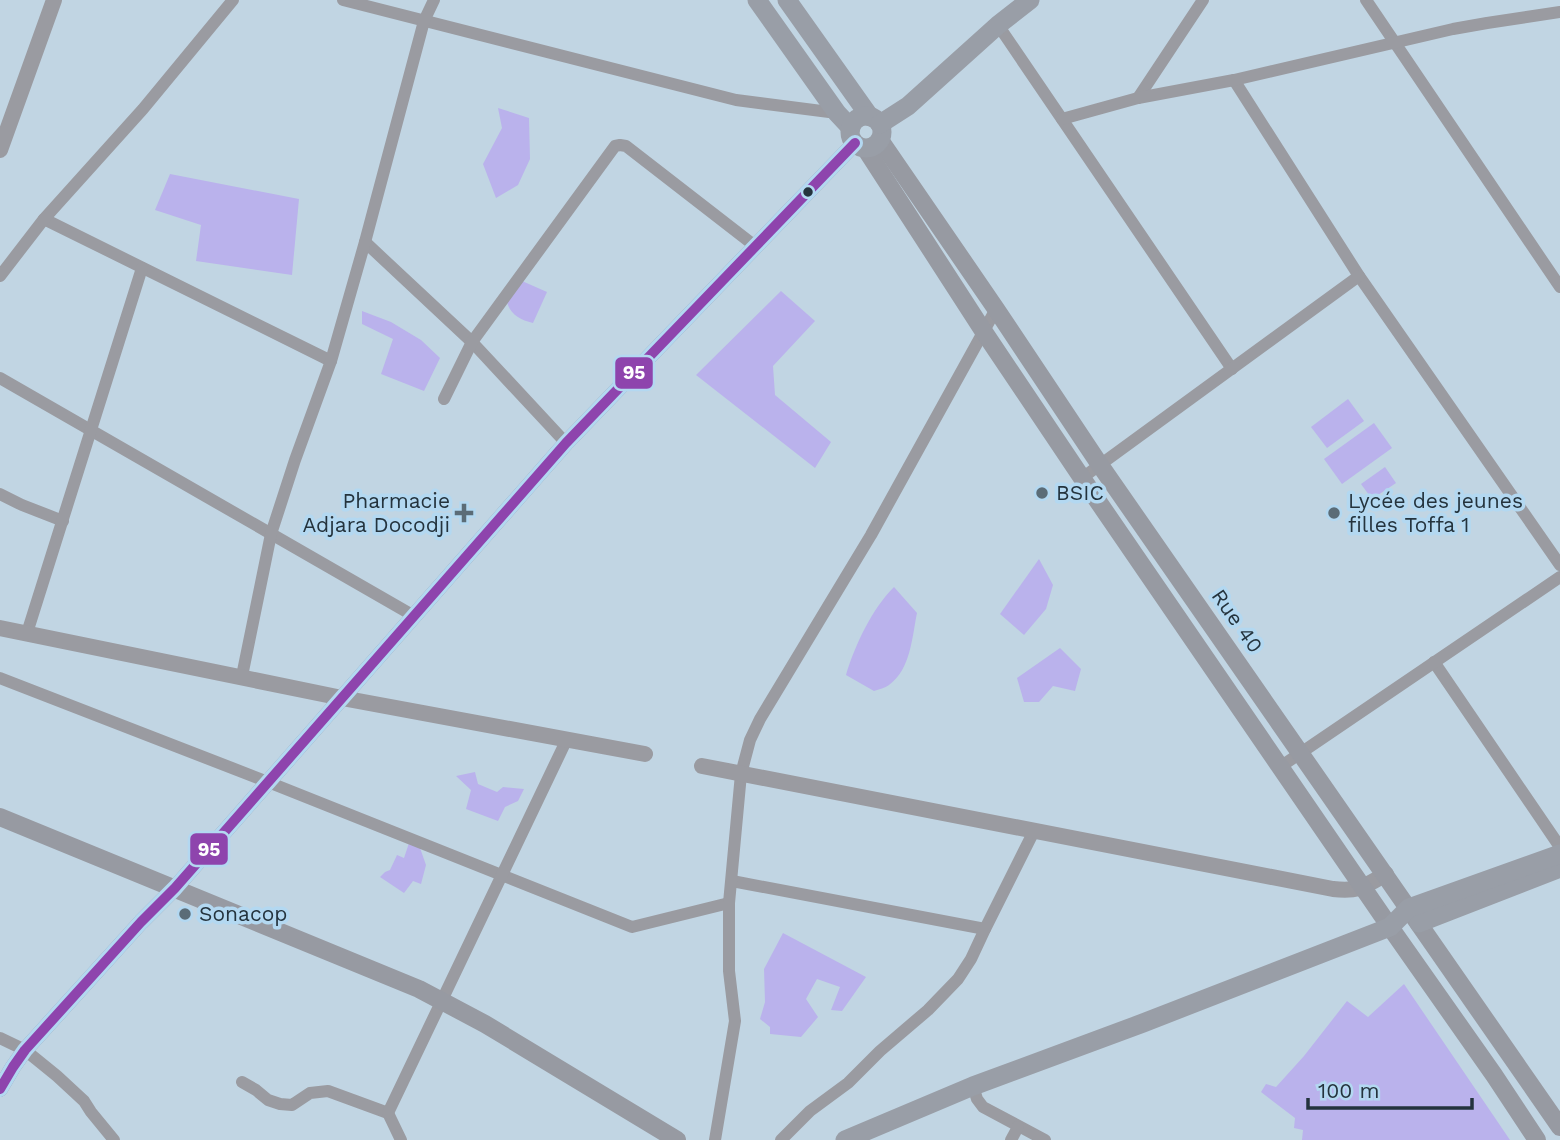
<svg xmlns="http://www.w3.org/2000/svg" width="1560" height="1140" font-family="'Work Sans',sans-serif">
	<rect width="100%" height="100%" fill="#c1d5e3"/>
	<g fill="#bab2ec">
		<path d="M 498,108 L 529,118 L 530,159 L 518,185 L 496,198 L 483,164 L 502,128 Z"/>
		<path d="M 170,174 L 299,199 L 292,275 L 196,261 L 201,225 L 155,210 Z"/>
		<path d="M 522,281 L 547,292 L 533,323 C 518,319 508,313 506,297 Z"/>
		<path d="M 781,291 L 815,321 L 773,366 L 775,395 L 831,442 L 815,468 L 696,375 Z"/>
		<path d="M 362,311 L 391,322 L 421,340 L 440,358 L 424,391 L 381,374 L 393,339 L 362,324 Z"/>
		<path d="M 1348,399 L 1364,421 L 1327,448 L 1311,427 Z"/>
		<path d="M 1374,423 L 1392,448 L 1342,484 L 1324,459 Z"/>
		<path d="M 1385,467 L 1396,483 L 1372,499 L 1361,484 Z"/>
		<path d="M 1039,559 L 1053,585 L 1046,609 L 1024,635 L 1000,614 Z"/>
		<path d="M 894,587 L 917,613 C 912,637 911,669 889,685 C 885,688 879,689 874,691 L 846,675 C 855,645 872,609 894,587 Z"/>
		<path d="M 1060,648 L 1081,669 L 1075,691 L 1053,686 L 1039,702 L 1024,702 L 1017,678 Z"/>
		<path d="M 475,772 L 478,784 L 497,792 L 503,787 L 524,789 L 518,801 L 505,807 L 498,821 L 466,809 L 471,790 L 456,776 Z"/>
		<path d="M 409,843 L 420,848 L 426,865 L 421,884 L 413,881 L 404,893 L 380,877 L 385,872 L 390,870 L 397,855 L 404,858 Z"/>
		<path d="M 783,933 L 866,977 L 842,1011 L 831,1010 L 840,987 L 817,979 L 806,999 L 818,1017 L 801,1037 L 770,1034 L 770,1027 L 760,1019 L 765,1002 L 764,969 Z"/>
		<path d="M 1404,984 L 1510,1140 L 1302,1140 L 1303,1130 L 1294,1128 L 1295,1118 L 1261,1092 L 1266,1084 L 1276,1087 L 1304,1056 L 1347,1001 L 1368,1017 Z"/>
	</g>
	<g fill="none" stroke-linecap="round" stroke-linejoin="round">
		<g stroke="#9a9ba1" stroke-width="12">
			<path d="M 343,0 L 736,100 L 837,113"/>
			<path d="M 1366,0 L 1560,287"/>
			<path d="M 998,25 L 1232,369"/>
			<path d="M 1234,80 L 1359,276 L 1560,565"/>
			<path d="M 1138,98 L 1203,0"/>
			<path d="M 1062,119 L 1138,98 L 1234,80 L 1453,29 L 1487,23 L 1560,12"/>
			<path d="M 44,219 L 331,361"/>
			<path d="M 365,242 L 472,342 L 566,443"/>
			<path d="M 0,276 L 44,219 L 143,109 L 233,0"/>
			<path d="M 0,378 L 414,616"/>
			<path d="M 444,399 L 472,342 L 615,146 L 620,145 L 626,146 L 755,246"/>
			<path d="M 1082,478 L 1359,276"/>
			<path d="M 0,494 L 22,505 L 63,521"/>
			<path d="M 27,633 L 142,268"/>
			<path d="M 1434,662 L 1560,847"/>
			<path d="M 242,676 L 271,534 L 295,460 L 331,361 L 365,242 L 424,21 L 434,0"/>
			<path d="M 0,678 L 268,782 L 632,927 L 729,903"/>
			<path d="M 1280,767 L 1560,577"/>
			<path d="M 732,881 L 985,929"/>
			<path d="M 0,1038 L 25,1050 L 57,1076 L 84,1101 L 91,1112 L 114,1140"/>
			<path d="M 242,1082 L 256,1090 L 268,1100 L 280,1104 L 292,1105 L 310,1093 L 328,1091 L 388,1113 L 401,1140"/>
			<path d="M 973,1086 L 977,1099 L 983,1107 L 1045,1140"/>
			<path d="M 388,1113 L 567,739"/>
			<path d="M 715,1140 L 735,1021 L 729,971 L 729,903 L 741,774 L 750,740 L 760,719 L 871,535 L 996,309"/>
			<path d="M 781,1140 L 810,1111 L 848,1083 L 880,1051 L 928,1010 L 958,979 L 971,959 L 985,929 L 1034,831"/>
			<path d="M 1011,1140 L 1018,1127"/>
		</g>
		<g stroke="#9a9ba1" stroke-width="16">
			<path d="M 0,150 L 54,0"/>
			<path d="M 0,628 L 342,698 L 645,754"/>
			<path d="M 702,766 L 1333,889 C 1358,892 1364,887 1386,874"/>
			<path d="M 0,1089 L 13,1067 L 25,1050 L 141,922 L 175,888 L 566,443 L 855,143"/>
		</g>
		<g stroke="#979aa2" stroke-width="18">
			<path d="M 880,140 L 996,309 L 1100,465 L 1560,1127"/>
			<path d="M 865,148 L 984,332 L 1082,478 L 1390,927 L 1494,1075 L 1537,1140"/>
			<path d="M 0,817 L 419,989 L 485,1024 L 677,1140"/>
		</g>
		<g stroke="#999ea7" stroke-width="19">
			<path d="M 757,0 L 837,113 L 851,128"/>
			<path d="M 787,0 L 870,117"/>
			<circle cx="866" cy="132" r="16"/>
			<path d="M 880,124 L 908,106 L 998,25 L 1030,0"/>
			<path d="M 1419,923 L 1560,868"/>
			<path d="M 845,1140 L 973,1086 L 1143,1023 L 1390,927 L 1409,908 L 1560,854"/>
		</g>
		<g stroke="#b3d8f1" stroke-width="16">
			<path id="bus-1" d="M 0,1089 L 13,1067 L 25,1050 L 141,922 L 175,888 L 566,443 L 855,143"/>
		</g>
		<use href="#bus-1" stroke="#8e44ad" stroke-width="10"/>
	</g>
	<circle fill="#24333d" stroke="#b3d8f1" stroke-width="2.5" cx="808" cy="192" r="6"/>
	<g fill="#5b6c77" stroke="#b3d8f1" stroke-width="2.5">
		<circle cx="1042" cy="493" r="7"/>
		<path d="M460.5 502.5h7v7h7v7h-7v7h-7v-7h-7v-7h7z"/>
		<circle cx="1334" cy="513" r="7"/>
		<circle cx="185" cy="914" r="7"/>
	</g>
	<g text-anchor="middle" stroke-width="7" stroke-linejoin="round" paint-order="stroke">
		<g font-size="21" fill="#24333d" stroke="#b3d8f1" text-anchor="start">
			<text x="1056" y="500">BSIC</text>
			<text x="450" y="508" text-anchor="end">Pharmacie<tspan x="450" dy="24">Adjara Docodji</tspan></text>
			<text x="1348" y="508">Lycée des jeunes<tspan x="1348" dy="24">filles Toffa 1</tspan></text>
			<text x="199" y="921">Sonacop</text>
		</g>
		<g font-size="21" fill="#24333d" stroke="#b3d8f1">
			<text transform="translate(1237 621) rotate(55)" y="7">Rue 40</text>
		</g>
	</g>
	<g stroke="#b3d8f1" stroke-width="2.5">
		<rect x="614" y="356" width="40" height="34" rx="7" fill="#8e44ad"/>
		<rect x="189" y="832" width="40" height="34" rx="7" fill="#8e44ad"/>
	</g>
	<g font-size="19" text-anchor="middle" font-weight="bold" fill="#fff">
		<text x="634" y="379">95</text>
		<text x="209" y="856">95</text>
	</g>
	<path d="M1308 1098v10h164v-10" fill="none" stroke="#24333d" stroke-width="3.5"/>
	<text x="1318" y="1098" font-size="21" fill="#24333d" stroke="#b3d8f1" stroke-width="5" paint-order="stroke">100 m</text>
</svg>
